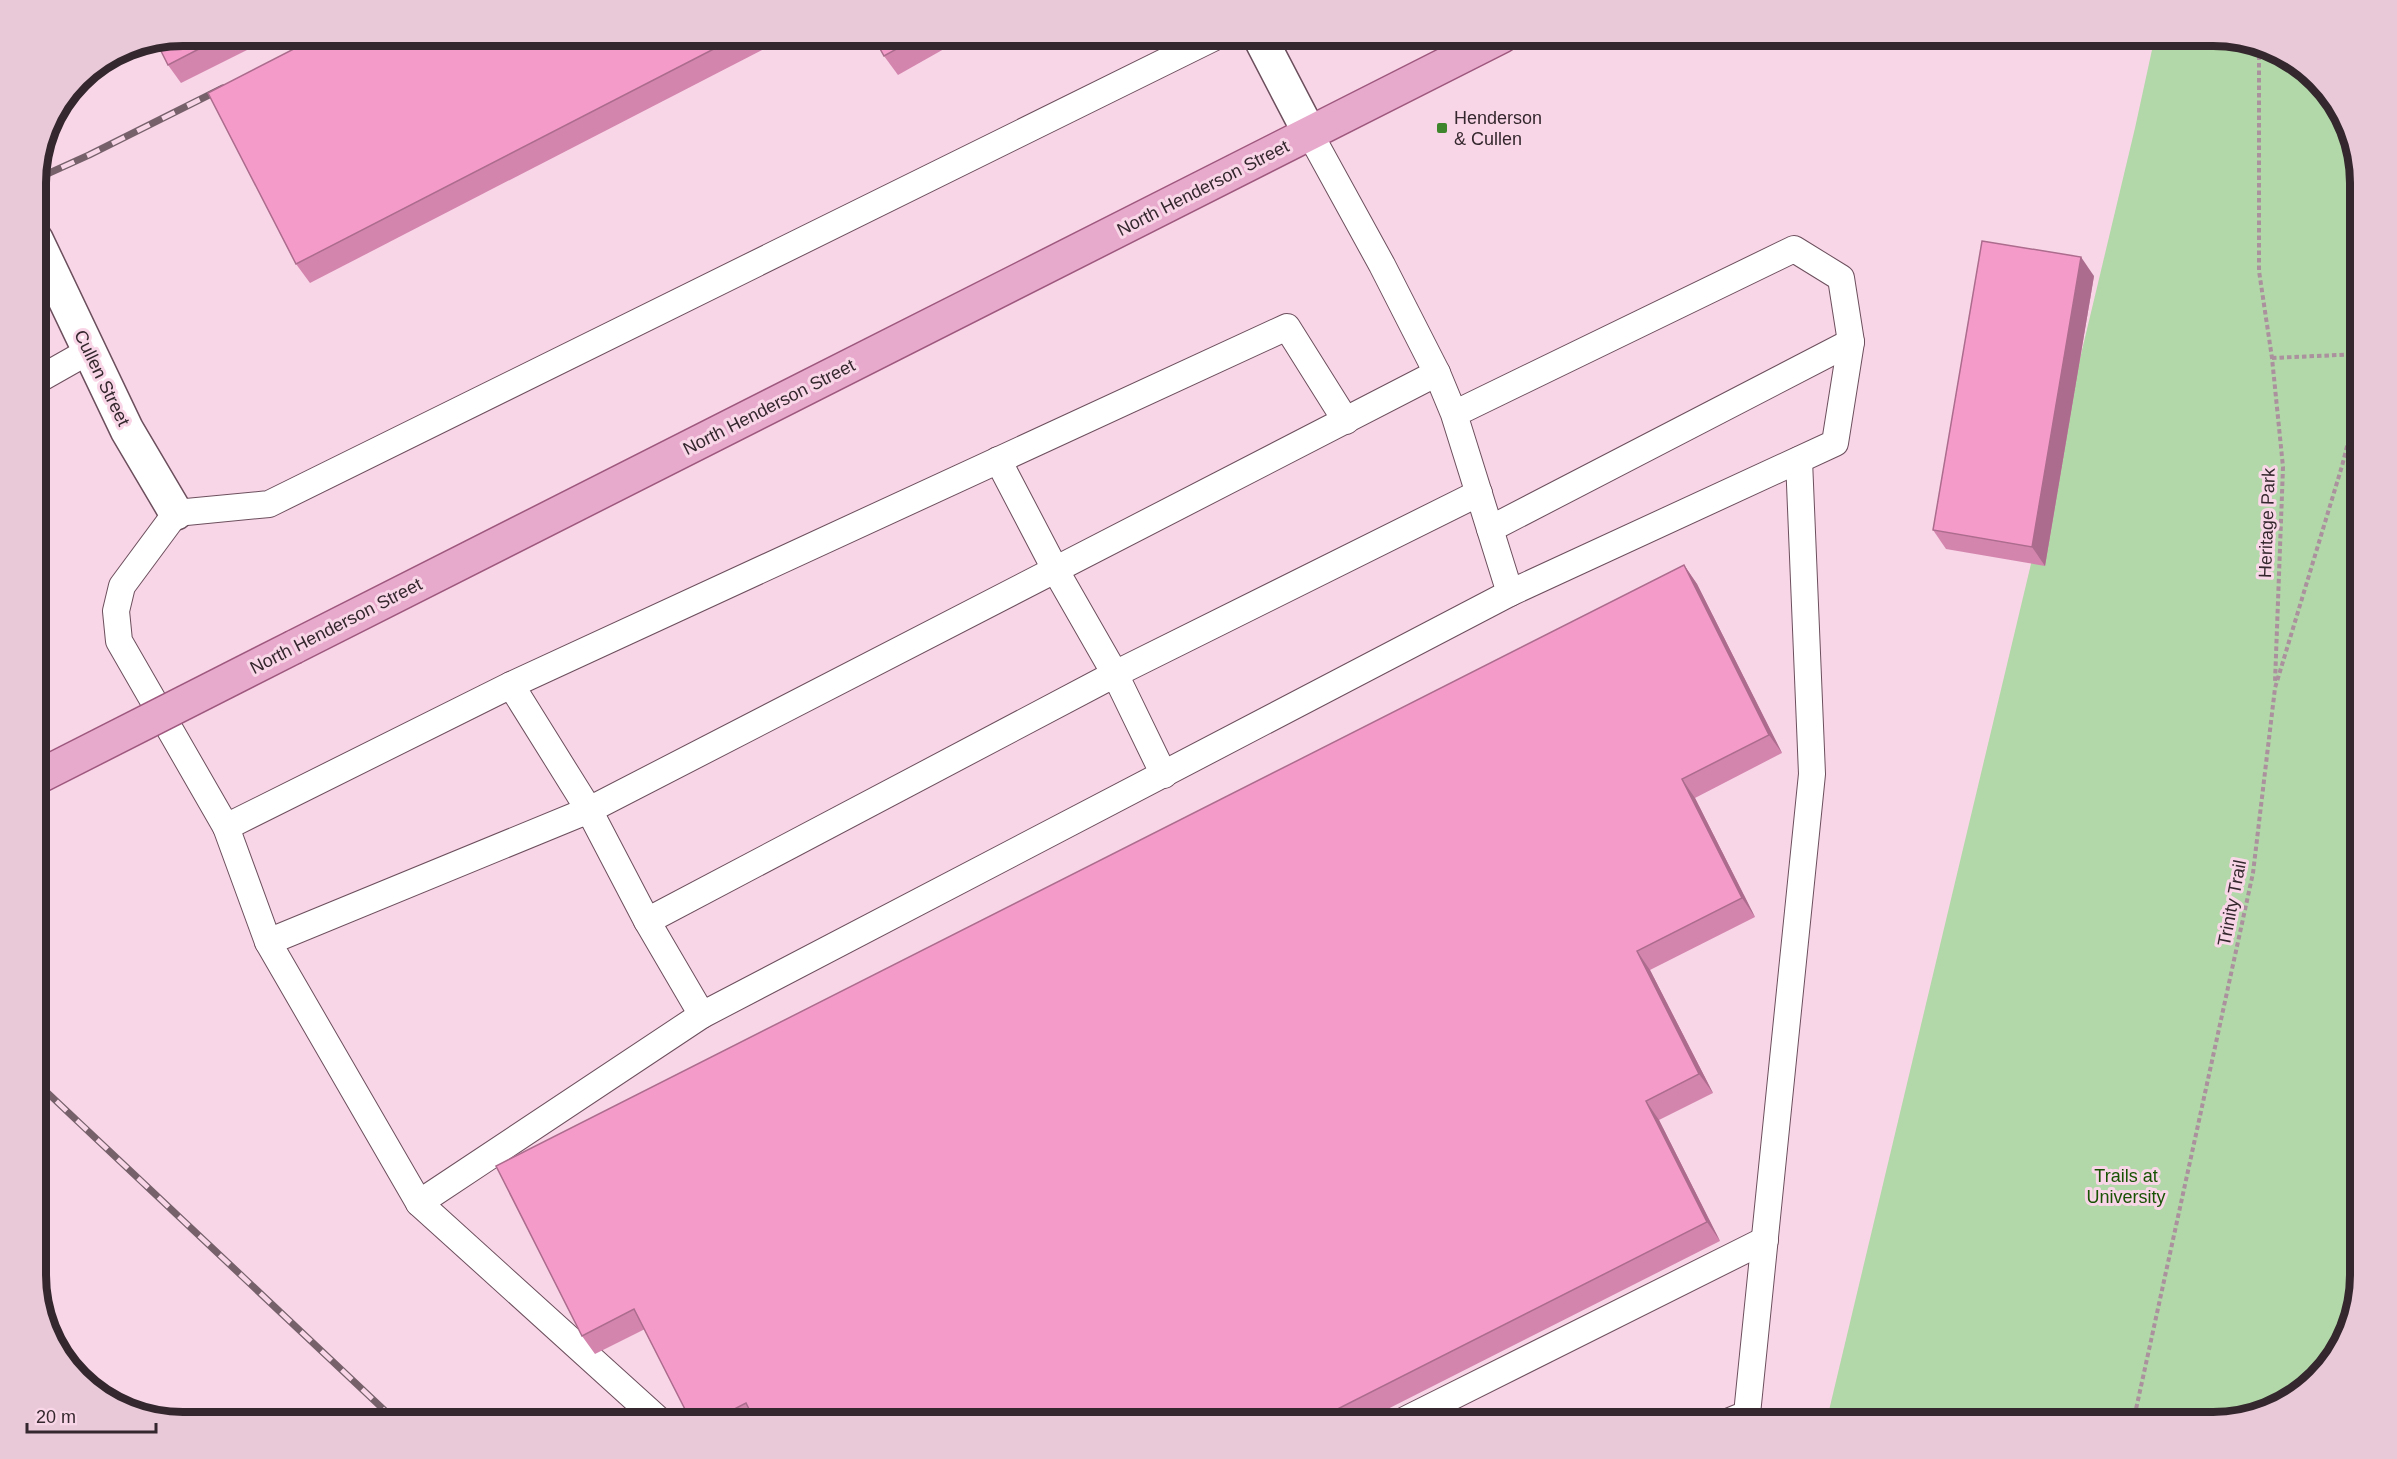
<svg xmlns="http://www.w3.org/2000/svg" width="2397" height="1459" font-family="Arial,sans-serif">
	<rect width="100%" height="100%" fill="#f9d6e7"/>
	<path fill="#b2d8a9" d="M 2155,36 L 2214,36 L 2288,56 L 2341,109 L 2361,174 L 2361,1276 L 2341,1350 L 2287,1403 L 2214,1423 L 1826,1423 L 2135,128 Z"/>
	<g fill="none" stroke-linecap="round" stroke-linejoin="round">
		<g stroke="#6c4f5d" stroke-width="28">
			<g id="lane">
				<path d="M 1217,36 L 269,504 L 176,513 L 122,586 L 116,611 L 119,641 L 226,827 L 511,685 L 589,810 L 1437,373"/>
				<path d="M 1310,134 L 1382,265 L 1437,373 L 1454,414 L 1510,593 L 1835,443 L 1851,342 L 1841,278 L 1794,249 L 1454,414"/>
				<path d="M 36,381 L 89,351"/>
				<path d="M 998,460 L 1056,571 L 1115,674 L 1479,493"/>
				<path d="M 1490,529 L 1851,342"/>
				<path d="M 511,685 L 1287,327 L 1346,421"/>
				<path d="M 226,827 L 268,942"/>
				<path d="M 647,921 L 702,1015 L 1510,593"/>
				<path d="M 419,1203 L 268,942 L 589,810 L 647,921 L 1115,674 L 1164,775"/>
				<path d="M 662,1423 L 419,1203 L 702,1015"/>
				<path d="M 1399,1423 L 1765,1240"/>
				<path d="M 1725,1423 L 1747,1414 L 1812,774 L 1799,460"/>
			</g>
		</g>
		<g stroke="#6c4f5d" stroke-width="36">
			<g id="street">
				<path d="M 1259,36 L 1310,134"/>
				<path d="M 36,239 L 127,430 L 176,513"/>
			</g>
		</g>
		<g stroke="#9e587e" stroke-width="36">
			<path id="primary" d="M 294,647 L 1502,36"/>
		</g>
		<g stroke="#ab909d" stroke-width="4" stroke-dasharray="4.5 3" stroke-linecap="butt">
			<path d="M 2259,48 L 2259,271 L 2272,358 L 2283,467 L 2275,682"/>
			<path d="M 2272,358 L 2361,354"/>
			<path d="M 2133,1423 L 2253,873 L 2275,688 L 2342,466 L 2361,392"/>
		</g>
		<use href="#lane" stroke="#fff" stroke-width="26"/>
		<use href="#street" stroke="#fff" stroke-width="33"/>
		<use href="#primary" stroke="#e7aacc" stroke-width="33"/>
		<g stroke="#76616b" stroke-width="7">
			<g id="rail">
				<path d="M 36,179 L 89,155 L 223,88"/>
				<path d="M 36,1082 L 398,1423"/>
			</g>
		</g>
		<use href="#rail" stroke="#f9d6e7" stroke-width="4.5" stroke-dasharray="14" stroke-linecap="butt"/>
		<g stroke="#9e587e" stroke-width="36" stroke-linecap="butt">
			<path id="primary-bridge" d="M 36,778 L 294,647"/>
		</g>
		<use href="#primary-bridge" stroke="#e7aacc" stroke-width="33"/>
	</g>
	<g fill="#d385ae">
		<path d="M 183,36 L 275,36 L 181,83 L 168,65 Z"/>
		<path d="M 319,36 L 789,36 L 310,283 L 296,264 Z"/>
		<path d="M 873,36 L 967,36 L 898,75 L 884,56 Z"/>
		<path d="M 2094,276 L 2045,566 L 1946,549 L 1933,530 Z"/>
		<path d="M 1684,565 L 1697,584 L 1782,753 L 1695,798 L 1755,917 L 1650,970 L 1713,1093 L 1659,1120 L 1720,1241 L 1360,1423 L 692,1423 L 645,1329 L 595,1354 L 582,1336 Z"/>
	</g>
	<g fill="#ac6c8d">
		<path d="M 2081,257 L 2094,276 L 2045,566 L 2032,547 Z"/>
		<path d="M 1684,565 L 1697,584 L 1782,753 L 1769,735 Z"/>
		<path d="M 1682,779 L 1695,798 L 1755,917 L 1742,898 Z"/>
		<path d="M 1637,951 L 1650,970 L 1713,1093 L 1699,1074 Z"/>
		<path d="M 1646,1101 L 1659,1120 L 1720,1241 L 1707,1222 Z"/>
	</g>
	<g fill="#f59bca" stroke="#ac6c8d" stroke-width="1.5">
		<path d="M 183,36 L 224,36 L 168,65 L 156,41 Z"/>
		<path d="M 319,36 L 739,36 L 296,264 L 208,93 Z"/>
		<path d="M 873,36 L 920,36 L 884,56 Z"/>
		<path d="M 1982,241 L 2081,257 L 2032,547 L 1933,530 Z"/>
		<path d="M 1684,565 L 1769,735 L 1682,779 L 1742,898 L 1637,951 L 1699,1074 L 1646,1101 L 1707,1222 L 1310,1423 L 756,1423 L 746,1403 L 707,1423 L 692,1423 L 634,1309 L 582,1336 L 496,1166 Z"/>
	</g>
	<rect fill="#3e852b" stroke="#f9d6e7" stroke-width="2" x="1436" y="122" width="12" height="12" rx="3"/>
	<g text-anchor="middle" stroke-width="6" stroke-linejoin="round" paint-order="stroke">
		<g font-size="18" fill="#34272d" stroke="#f9d6e7" text-anchor="start">
			<text x="1454" y="124">Henderson<tspan x="1454" dy="21">&amp; Cullen</tspan></text>
		</g>
		<g font-size="18" fill="#34272d" stroke="#f9d6e7">
			<text transform="translate(1203 188) rotate(-27)" y="6">North Henderson Street</text>
			<text transform="translate(102 378) rotate(64)" y="6">Cullen Street</text>
			<text transform="translate(769 407) rotate(-27)" y="6">North Henderson Street</text>
			<text transform="translate(2267 523) rotate(-88)" y="6">Heritage Park</text>
			<text transform="translate(336 626) rotate(-27)" y="6">North Henderson Street</text>
			<text transform="translate(2232 903) rotate(-79)" y="6">Trinity Trail</text>
		</g>
		<g font-size="18" fill="#185304" stroke="#f9d6e7">
			<text x="2126" y="1182">Trails at<tspan x="2126" dy="21">University</tspan></text>
		</g>
	</g>
	<path d="M0 0H2397V1459H0ZM183 46H2213A137 137 0 0 1 2350 183V1275A137 137 0 0 1 2213 1412H183A137 137 0 0 1 46 1275V183A137 137 0 0 1 183 46Z" fill="#e9c8d8" fill-rule="evenodd"/>
	<path fill="none" stroke="#34272d" stroke-width="8" d="M183 46H2213A137 137 0 0 1 2350 183V1275A137 137 0 0 1 2213 1412H183A137 137 0 0 1 46 1275V183A137 137 0 0 1 183 46Z"/>
	<path d="M27 1423v9h129v-9" fill="none" stroke="#34272d" stroke-width="3"/>
	<text x="36" y="1423" font-size="18" fill="#34272d" stroke="#f9d6e7" stroke-width="4.5" paint-order="stroke">20 m</text>
</svg>
